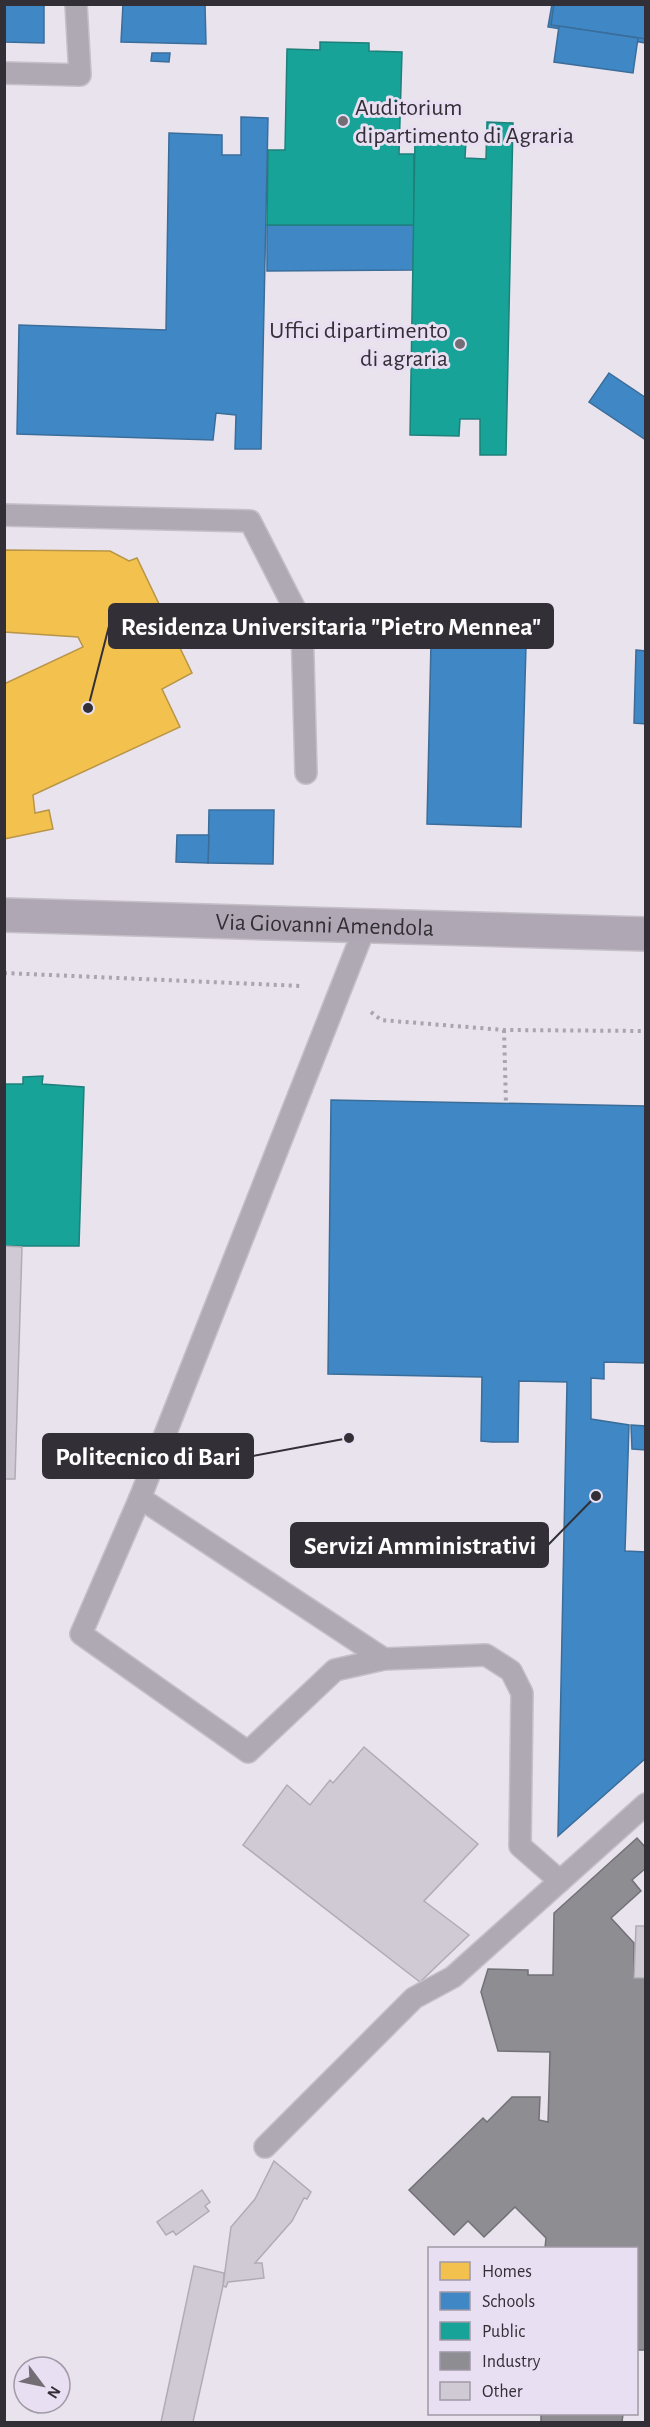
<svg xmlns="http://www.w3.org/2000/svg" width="650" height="2427" font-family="'Alegreya Sans',sans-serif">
	<rect width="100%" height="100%" fill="#e9e3ee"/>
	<path fill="#f2c14e" stroke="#b99547" stroke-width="1.5" d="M 4,550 L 110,551 L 129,561 L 137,558 L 192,673 L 162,689 L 180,727 L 33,795 L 35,813 L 49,810 L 53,829 L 4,839 L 4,684 L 83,647 L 78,637 L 4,632 Z"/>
	<g fill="#3f88c5" stroke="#3b6d9a" stroke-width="1.5">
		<path d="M 4,4 L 44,4 L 44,43 L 4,42 Z"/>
		<path d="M 123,4 L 205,4 L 206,44 L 121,42 Z"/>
		<path d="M 552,4 L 646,4 L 646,43 L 548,27 Z"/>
		<path d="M 554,4 L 646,4 L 646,39 L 551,25 Z"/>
		<path d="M 559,26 L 638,38 L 633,73 L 554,62 Z"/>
		<path d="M 152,53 L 170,53 L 169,62 L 151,61 Z"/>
		<path d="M 241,117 L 268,118 L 261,449 L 235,449 L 236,415 L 216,413 L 213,440 L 17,434 L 19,325 L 166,330 L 169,133 L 222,135 L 222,155 L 241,155 Z"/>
		<path d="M 267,225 L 414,225 L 413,270 L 267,271 Z"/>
		<path d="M 609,373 L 646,398 L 646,440 L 589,402 Z"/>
		<path d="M 431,642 L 526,645 L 521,827 L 427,824 Z"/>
		<path d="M 636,650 L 646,651 L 646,724 L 634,723 Z"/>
		<path d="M 209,810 L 274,810 L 273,864 L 208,863 Z"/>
		<path d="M 177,835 L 209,835 L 208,863 L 176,862 Z"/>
		<path d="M 331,1100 L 646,1106 L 646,1363 L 604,1362 L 604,1379 L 591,1378 L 591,1419 L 629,1425 L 625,1551 L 646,1552 L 646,1758 L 558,1836 L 567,1382 L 519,1381 L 518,1442 L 492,1442 L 481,1441 L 482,1377 L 328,1374 Z"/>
		<path d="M 631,1425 L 646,1426 L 646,1450 L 632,1449 Z"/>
	</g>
	<g fill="#17a398" stroke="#1f807b" stroke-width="1.5">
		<path d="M 320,42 L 369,43 L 369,51 L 402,52 L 399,154 L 414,154 L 414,225 L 267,225 L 268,150 L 285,150 L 287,49 L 320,50 Z"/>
		<path d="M 487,122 L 513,123 L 506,455 L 480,455 L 480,419 L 460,419 L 459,436 L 410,435 L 415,138 L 466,140 L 465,158 L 486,159 Z"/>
		<path d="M 43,1076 L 42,1084 L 84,1087 L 79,1246 L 4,1246 L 4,1084 L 23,1084 L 23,1077 Z"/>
	</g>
	<g fill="#8d8d92" stroke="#727176" stroke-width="1.5">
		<path d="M 637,1838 L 646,1848 L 646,1868 L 632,1880 L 641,1891 L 611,1918 L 634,1943 L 634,1978 L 646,1978 L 646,2350 L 636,2350 L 636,2248 L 545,2248 L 546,2238 L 515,2207 L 484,2237 L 468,2221 L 454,2235 L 409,2190 L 483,2118 L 487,2122 L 512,2097 L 540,2097 L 539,2120 L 548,2122 L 550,2052 L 498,2051 L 481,1992 L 488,1969 L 528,1970 L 528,1975 L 553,1975 L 554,1913 Z"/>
		<path d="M 541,2414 L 623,2414 L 622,2422 L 541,2422 Z"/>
	</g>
	<g fill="#d0cad5" stroke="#b0acb4" stroke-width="1.5">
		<path d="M 4,1246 L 22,1247 L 15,1479 L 4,1479 Z"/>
		<path d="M 364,1747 L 478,1844 L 424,1901 L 469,1935 L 420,1982 L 243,1845 L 287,1785 L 310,1805 L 330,1780 L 333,1783 Z"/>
		<path d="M 636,1926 L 646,1926 L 646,1978 L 634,1978 Z"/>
		<path d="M 274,2161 L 311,2192 L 307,2199 L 304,2198 L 292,2221 L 255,2263 L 262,2263 L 264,2278 L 228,2282 L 226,2287 L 223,2286 L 231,2227 L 255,2199 Z"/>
		<path d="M 202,2190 L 210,2202 L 205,2206 L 209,2211 L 176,2235 L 173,2231 L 166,2235 L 157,2222 Z"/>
		<path d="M 194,2266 L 224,2273 L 223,2286 L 193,2422 L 161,2422 Z"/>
	</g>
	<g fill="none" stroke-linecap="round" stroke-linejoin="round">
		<g stroke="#c5c0c8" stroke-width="24">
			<g id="lane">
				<path d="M 4,73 L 80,75 L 76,4"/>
				<path d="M 4,515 L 250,521 L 302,623 L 306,773"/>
				<path d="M 365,927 L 140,1498 L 81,1634 L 248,1752 L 335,1670 L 384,1659 L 486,1655 L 511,1671 L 522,1693 L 520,1846 L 560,1881"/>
				<path d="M 140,1498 L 384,1659"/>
				<path d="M 265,2147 L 414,1998 L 453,1977 L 646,1804"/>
			</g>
		</g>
		<g stroke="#c5c0c8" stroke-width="36">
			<g id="secondary">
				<path id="s1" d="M 4,915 L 646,934"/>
			</g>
		</g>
		<g stroke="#a9a4ad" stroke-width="4" stroke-dasharray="3 4.5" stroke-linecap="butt">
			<path d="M 4,973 L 302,986"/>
			<path d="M 371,1012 L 381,1020 L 504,1030 L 646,1031"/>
			<path d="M 504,1030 L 506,1104"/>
		</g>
		<use href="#lane" stroke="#afa9b4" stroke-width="21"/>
		<use href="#secondary" stroke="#afa8b4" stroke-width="33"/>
	</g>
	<g fill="#736e76" stroke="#e9dff2" stroke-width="2">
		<circle cx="343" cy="121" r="6"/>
		<circle cx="460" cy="344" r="6"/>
	</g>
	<g text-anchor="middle" stroke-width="6" stroke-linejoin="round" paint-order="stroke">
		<g font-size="24" fill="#332f36" stroke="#e9dff2" text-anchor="start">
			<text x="355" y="115">Auditorium<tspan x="355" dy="28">dipartimento di Agraria</tspan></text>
			<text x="448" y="338" text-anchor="end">Uffici dipartimento<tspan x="448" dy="28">di agraria</tspan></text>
		</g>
		<g font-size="24" fill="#332f36" stroke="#e9dff2">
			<text dy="8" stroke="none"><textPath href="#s1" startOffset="321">Via Giovanni Amendola</textPath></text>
		</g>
	</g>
	<path fill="none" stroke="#332f36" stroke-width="2" d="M88 708L109 626M349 1438L253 1456M596 1496L548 1545"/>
	<g fill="#332f36" stroke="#e9dff2" stroke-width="2">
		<circle cx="88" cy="708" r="6"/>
		<circle cx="349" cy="1438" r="6"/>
		<circle cx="596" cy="1496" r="6"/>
	</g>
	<g fill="#332f36" stroke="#332f36" stroke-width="2">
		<rect x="109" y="604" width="444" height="44" rx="6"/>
		<rect x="43" y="1434" width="210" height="44" rx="6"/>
		<rect x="291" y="1523" width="257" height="44" rx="6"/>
	</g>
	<g font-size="26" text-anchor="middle" font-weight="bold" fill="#fff">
		<text x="331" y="635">Residenza Universitaria "Pietro Mennea"</text>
		<text x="148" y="1465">Politecnico di Bari</text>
		<text x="420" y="1554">Servizi Amministrativi</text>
	</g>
	<rect width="650" height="2427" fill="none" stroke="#332f36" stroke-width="12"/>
	<rect x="428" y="2247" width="210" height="168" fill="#e9dff2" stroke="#a099a7" stroke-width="1.5"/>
	<rect x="440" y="2262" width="30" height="18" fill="#f2c14e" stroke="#a099a7" stroke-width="1.5"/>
	<text x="482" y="2277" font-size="18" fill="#332f36">Homes</text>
	<rect x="440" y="2292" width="30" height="18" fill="#3f88c5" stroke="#a099a7" stroke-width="1.5"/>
	<text x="482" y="2307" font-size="18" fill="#332f36">Schools</text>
	<rect x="440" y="2322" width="30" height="18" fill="#17a398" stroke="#a099a7" stroke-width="1.5"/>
	<text x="482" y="2337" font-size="18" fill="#332f36">Public</text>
	<rect x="440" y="2352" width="30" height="18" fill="#8d8d92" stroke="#a099a7" stroke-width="1.5"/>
	<text x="482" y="2367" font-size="18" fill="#332f36">Industry</text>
	<rect x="440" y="2382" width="30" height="18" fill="#d0cad5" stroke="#a099a7" stroke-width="1.5"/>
	<text x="482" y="2397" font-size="18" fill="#332f36">Other</text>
	<g transform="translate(42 2385) rotate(122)"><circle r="28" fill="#e9dff2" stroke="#a099a7" stroke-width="1.5"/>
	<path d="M0-4.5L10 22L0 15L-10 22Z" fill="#736e76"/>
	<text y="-9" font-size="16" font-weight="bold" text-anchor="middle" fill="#332f36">N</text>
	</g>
</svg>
